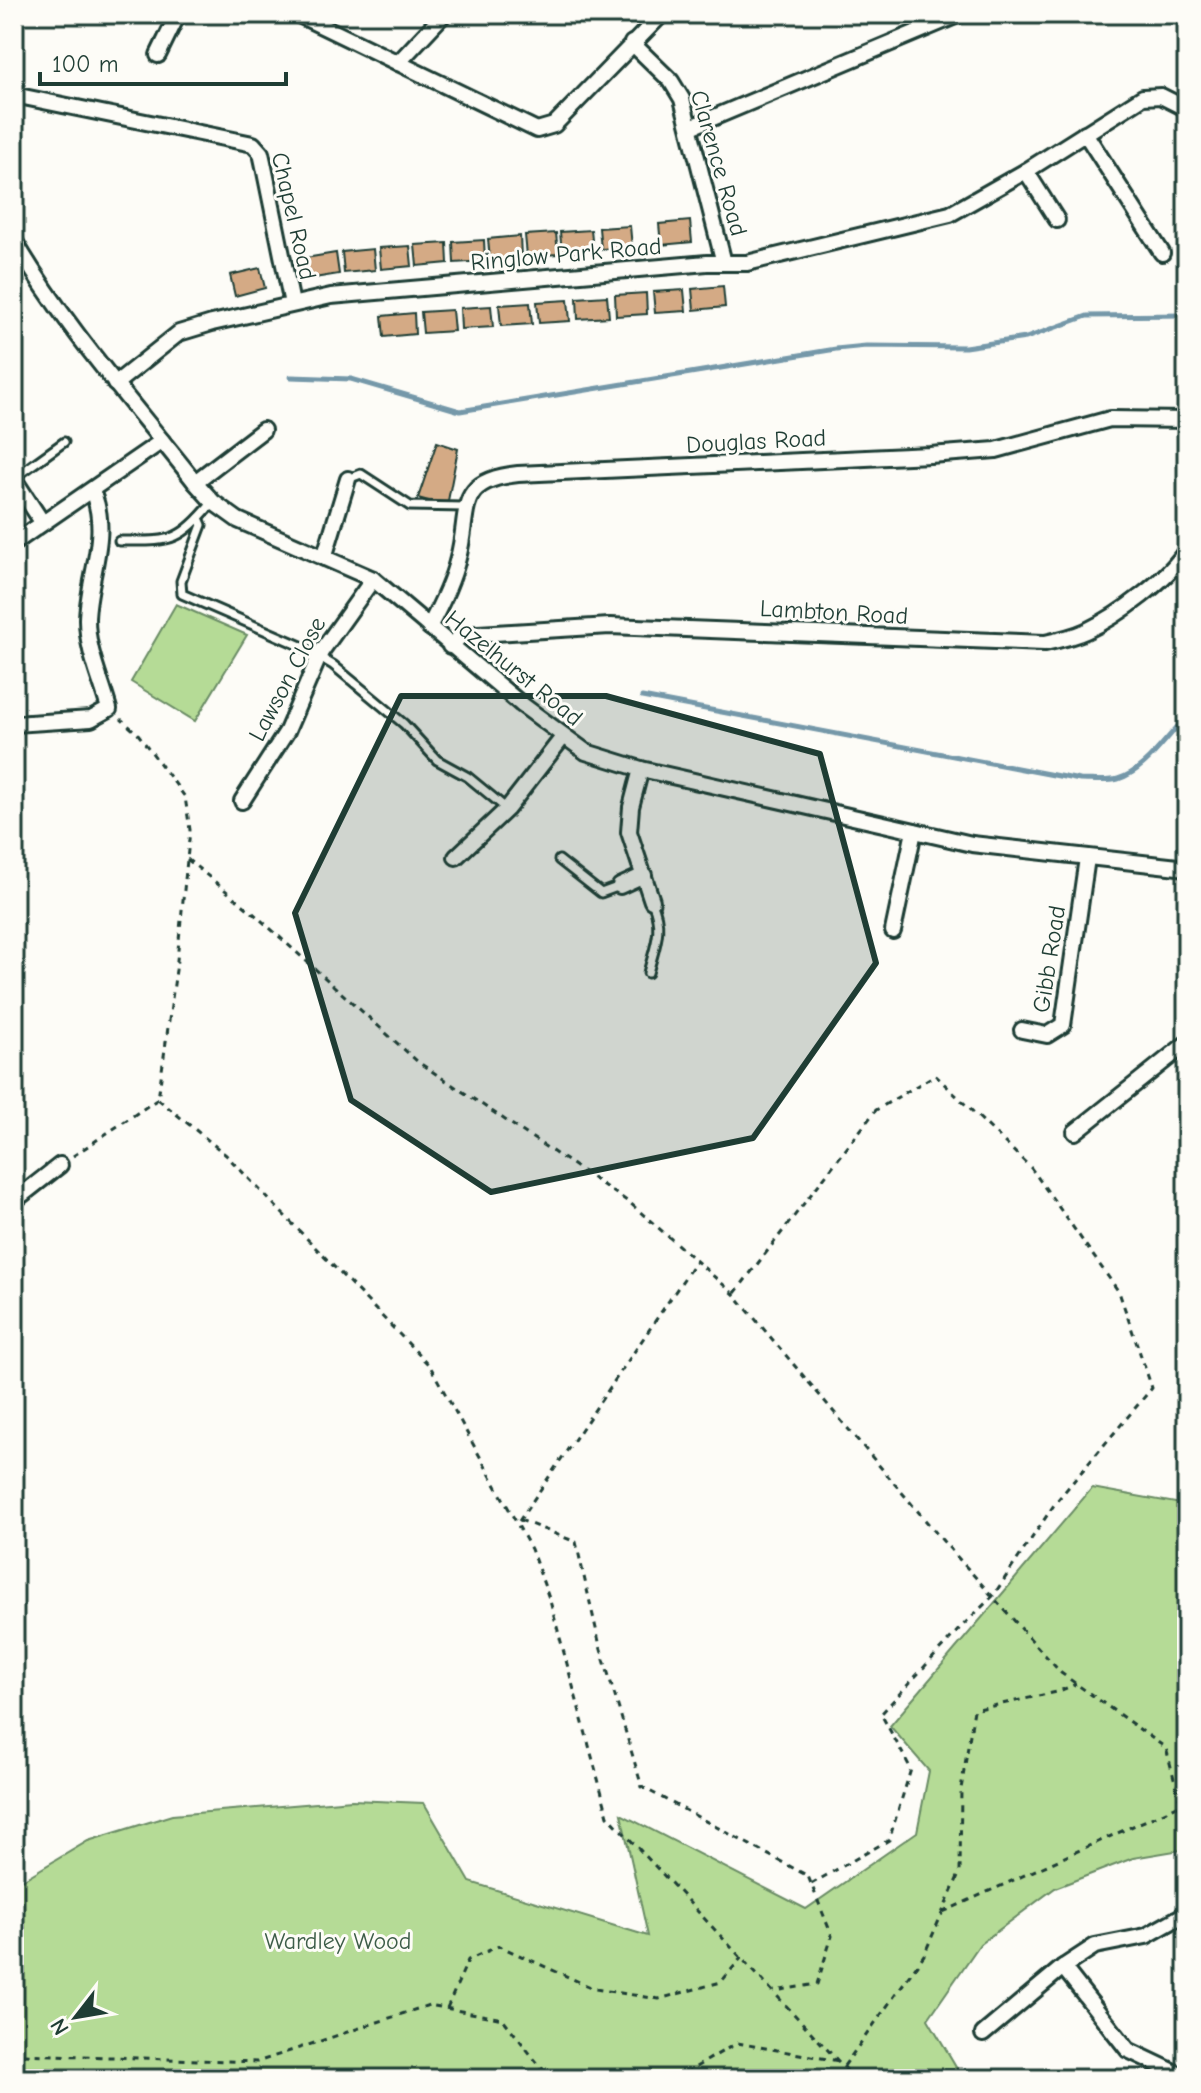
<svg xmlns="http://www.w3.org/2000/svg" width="1201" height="2093" font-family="'Comic Neue',sans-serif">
	<rect width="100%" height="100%" fill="#fdfcf7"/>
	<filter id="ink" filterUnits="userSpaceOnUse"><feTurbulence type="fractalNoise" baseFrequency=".0125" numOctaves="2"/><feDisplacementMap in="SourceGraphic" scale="16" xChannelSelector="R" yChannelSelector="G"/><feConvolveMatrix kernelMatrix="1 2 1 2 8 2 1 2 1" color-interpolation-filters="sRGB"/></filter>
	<g filter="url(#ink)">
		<g fill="#b5db96" stroke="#6a8c65" stroke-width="2">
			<path d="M 176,604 L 247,635 L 195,721 L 131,682 Z"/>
			<path d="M 1092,1488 L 1187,1505 L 1187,1849 L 1133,1858 L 1055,1888 L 980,1944 L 928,2019 L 957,2068 L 948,2079 L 14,2079 L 14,1885 L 88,1841 L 172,1815 L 352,1800 L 424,1803 L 470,1882 L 648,1936 L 621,1814 L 806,1909 L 917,1832 L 929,1771 L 890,1726 Z"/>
		</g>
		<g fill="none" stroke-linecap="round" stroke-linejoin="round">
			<g stroke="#7498a9" stroke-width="5">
				<path d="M 291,377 L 351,379 L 460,411 L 836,349 L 866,346 L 965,347 L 1026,338 L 1087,316 L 1187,315"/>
				<path d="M 642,697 L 1080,780 C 1092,780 1107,782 1118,779 C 1146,771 1166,736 1187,717"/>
			</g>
		</g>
		<g fill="#d4aa85" stroke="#1f3d34" stroke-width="2">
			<path d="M 690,221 L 692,242 L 661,245 L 659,224 Z"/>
			<path d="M 630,226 L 632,247 L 601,249 L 599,228 Z"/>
			<path d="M 591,230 L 593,250 L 562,253 L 560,232 Z"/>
			<path d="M 556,233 L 558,254 L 527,256 L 525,235 Z"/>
			<path d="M 520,236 L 521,257 L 490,260 L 488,239 Z"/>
			<path d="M 484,240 L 485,261 L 454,263 L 453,242 Z"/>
			<path d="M 447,243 L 448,263 L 417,266 L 415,245 Z"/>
			<path d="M 410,246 L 412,266 L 381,269 L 379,248 Z"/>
			<path d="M 373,249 L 375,270 L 344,273 L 342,252 Z"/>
			<path d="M 336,253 L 339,274 L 308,279 L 305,258 Z"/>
			<path d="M 260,268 L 265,288 L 235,296 L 230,275 Z"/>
			<path d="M 723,286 L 725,307 L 694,310 L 692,289 Z"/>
			<path d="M 684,290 L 686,311 L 655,313 L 653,292 Z"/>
			<path d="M 646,293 L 647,314 L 616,316 L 615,295 Z"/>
			<path d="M 607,296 L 609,317 L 578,319 L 577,298 Z"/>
			<path d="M 568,300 L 570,321 L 539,323 L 537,302 Z"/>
			<path d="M 530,303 L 532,324 L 501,326 L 499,305 Z"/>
			<path d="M 491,306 L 493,327 L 461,329 L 460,308 Z"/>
			<path d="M 452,310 L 454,331 L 423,333 L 421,312 Z"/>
			<path d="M 414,313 L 415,334 L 384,337 L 382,316 Z"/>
			<path d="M 437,442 L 458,449 L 447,506 L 418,498 Z"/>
		</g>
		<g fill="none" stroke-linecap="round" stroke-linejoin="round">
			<g stroke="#1f3d34" stroke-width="13">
				<g id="lane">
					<path d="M 14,478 L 64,442"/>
					<path d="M 348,479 L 361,474 L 410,506 L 465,507"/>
					<path d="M 199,518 L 202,525 L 181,581 L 182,594 L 301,646 L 333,665 L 404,724 L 437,760 L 468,777 L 507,809"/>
					<path d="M 119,541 C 172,541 177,544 213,502"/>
					<path d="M 559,860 L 601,893 L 620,886"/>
					<path d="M 648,973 C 655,945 664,929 652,902"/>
				</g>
			</g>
			<g stroke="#1f3d34" stroke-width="20">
				<g id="street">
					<path d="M 297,14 L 537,130 L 554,125 L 662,14"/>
					<path d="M 632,43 L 671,81 L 682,99 L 724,263"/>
					<path d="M 158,55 L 178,14"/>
					<path d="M 398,63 L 444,14"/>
					<path d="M 14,95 L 253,144 L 261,153 L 263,162 L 292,304"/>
					<path d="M 691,127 L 960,14"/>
					<path d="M 1085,133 L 1162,253"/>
					<path d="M 1026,171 L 1057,220"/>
					<path d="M 14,240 C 65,328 133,403 195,482 L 213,502 L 238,520 L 373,579 L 521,704 L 586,752 L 641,769 L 972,844 L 1187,868"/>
					<path d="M 115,384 L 179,333 L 212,323 L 331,296 L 707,263 L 747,263 L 950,214 L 1026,171 L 1143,97 L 1161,96 L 1187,109"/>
					<path d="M 14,479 L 42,522"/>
					<path d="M 195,482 L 263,430"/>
					<path d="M 14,543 L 162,441"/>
					<path d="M 324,558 L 348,479"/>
					<path d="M 429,627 C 441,605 452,583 458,558 C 471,511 453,481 518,474 L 930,455 L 996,450 L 1110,419 L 1187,420"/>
					<path d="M 450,646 L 462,635 L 610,626 L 1045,643 C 1059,640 1073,637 1086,631 C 1118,616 1169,579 1187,549"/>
					<path d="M 14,724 L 91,719 L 109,709 C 101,679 87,651 87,619 C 88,576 111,533 92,491"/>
					<path d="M 641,769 L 631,807 L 629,832 L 652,901"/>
					<path d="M 242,801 L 287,731 L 321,652 L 373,579"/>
					<path d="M 456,857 L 507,809 L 563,737"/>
					<path d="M 620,886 L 644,875"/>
					<path d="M 893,931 L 914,831"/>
					<path d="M 1022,1030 L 1047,1035 L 1063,1025 L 1087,858"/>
					<path d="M 1075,1132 L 1187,1043"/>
					<path d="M 14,1201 L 60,1165"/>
					<path d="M 1063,1967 L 1128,2050 L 1187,2078"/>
					<path d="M 983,2034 L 1063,1967 L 1095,1946 L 1146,1936 L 1187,1913"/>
				</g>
			</g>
			<g stroke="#1f3d34" stroke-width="3" stroke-dasharray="6 6" stroke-linecap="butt">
				<path d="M 187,859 L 252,912 L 418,1062 L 630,1203 L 734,1294 L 943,1541 L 1061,1673 L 1166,1748 L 1179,1797 L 1187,1805"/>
				<path d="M 158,1099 L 226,1155 L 430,1366 L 531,1549 L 550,1601 L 608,1816 L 855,2079"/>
				<path d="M 73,1156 L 158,1099 L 176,970 L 190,830 L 185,797 L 138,734 L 121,719"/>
				<path d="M 735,1293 L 876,1110 L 935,1075 L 1031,1168 L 1119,1292 L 1152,1388 L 1056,1502 L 993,1596 L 961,1627 L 881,1714 L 911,1769 L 889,1840 L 811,1884"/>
				<path d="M 520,1520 L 576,1542 L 600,1646 L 642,1787 L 808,1876 L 832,1936 L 817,1984 L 774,1991"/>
				<path d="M 519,1521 L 696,1261"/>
				<path d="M 943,1912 L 1184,1803"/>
				<path d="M 447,2008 L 468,1960 L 499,1946 L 595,1989 L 659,1999 L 721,1982 L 742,1957"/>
				<path d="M 14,2047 L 23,2054 L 257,2062 L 429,2005 L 503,2019 L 550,2079"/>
				<path d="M 844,2066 L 924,1955 L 960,1872 L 961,1789 L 974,1710 L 1057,1692 L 1076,1684"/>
				<path d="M 675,2079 L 737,2043 L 839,2061"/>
			</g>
			<use href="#lane" stroke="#fdfcf7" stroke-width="7"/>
			<use href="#street" stroke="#fdfcf7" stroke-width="14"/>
		</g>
	</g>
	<path fill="#1f3d34" fill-opacity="0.2" stroke="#1f3d34" stroke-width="6" stroke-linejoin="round" d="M 401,696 L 606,696 L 820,754 L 876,963 L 753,1138 L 491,1192 L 351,1100 L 295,913 Z"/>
	<g text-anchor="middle" stroke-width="6" stroke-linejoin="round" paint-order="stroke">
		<g font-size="24" fill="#1f3d34" stroke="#fdfcf7">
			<text transform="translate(719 163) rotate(74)" y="8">Clarence Road</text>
			<text transform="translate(294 216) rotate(77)" y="8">Chapel Road</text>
			<text transform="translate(566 254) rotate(-5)" y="8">Ringlow Park Road</text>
			<text transform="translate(756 441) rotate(-3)" y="8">Douglas Road</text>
			<text transform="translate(834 612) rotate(3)" y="8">Lambton Road</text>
			<text transform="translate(514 668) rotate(39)" y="8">Hazelhurst Road</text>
			<text transform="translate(287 679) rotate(-62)" y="8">Lawson Close</text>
			<text transform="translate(1049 959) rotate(-81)" y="8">Gibb Road</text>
		</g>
		<g font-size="24" fill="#3d5d48" stroke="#fdfcf7">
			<text x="338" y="1949">Wardley Wood</text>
		</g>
	</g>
	<rect width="1201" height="2093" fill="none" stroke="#fdfcf7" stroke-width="48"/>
	<rect x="24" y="24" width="1153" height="2045" fill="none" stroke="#1f3d34" stroke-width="3" filter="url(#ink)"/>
	<g transform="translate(76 2017) rotate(239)" stroke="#fdfcf7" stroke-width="6" paint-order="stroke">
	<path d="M0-6L14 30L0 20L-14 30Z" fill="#1f3d34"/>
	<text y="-12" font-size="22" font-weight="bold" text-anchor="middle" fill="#1f3d34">N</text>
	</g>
	<path d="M40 72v12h246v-12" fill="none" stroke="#1f3d34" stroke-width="4"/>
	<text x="52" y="72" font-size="24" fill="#1f3d34" stroke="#fdfcf7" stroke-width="6" paint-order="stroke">100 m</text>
</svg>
